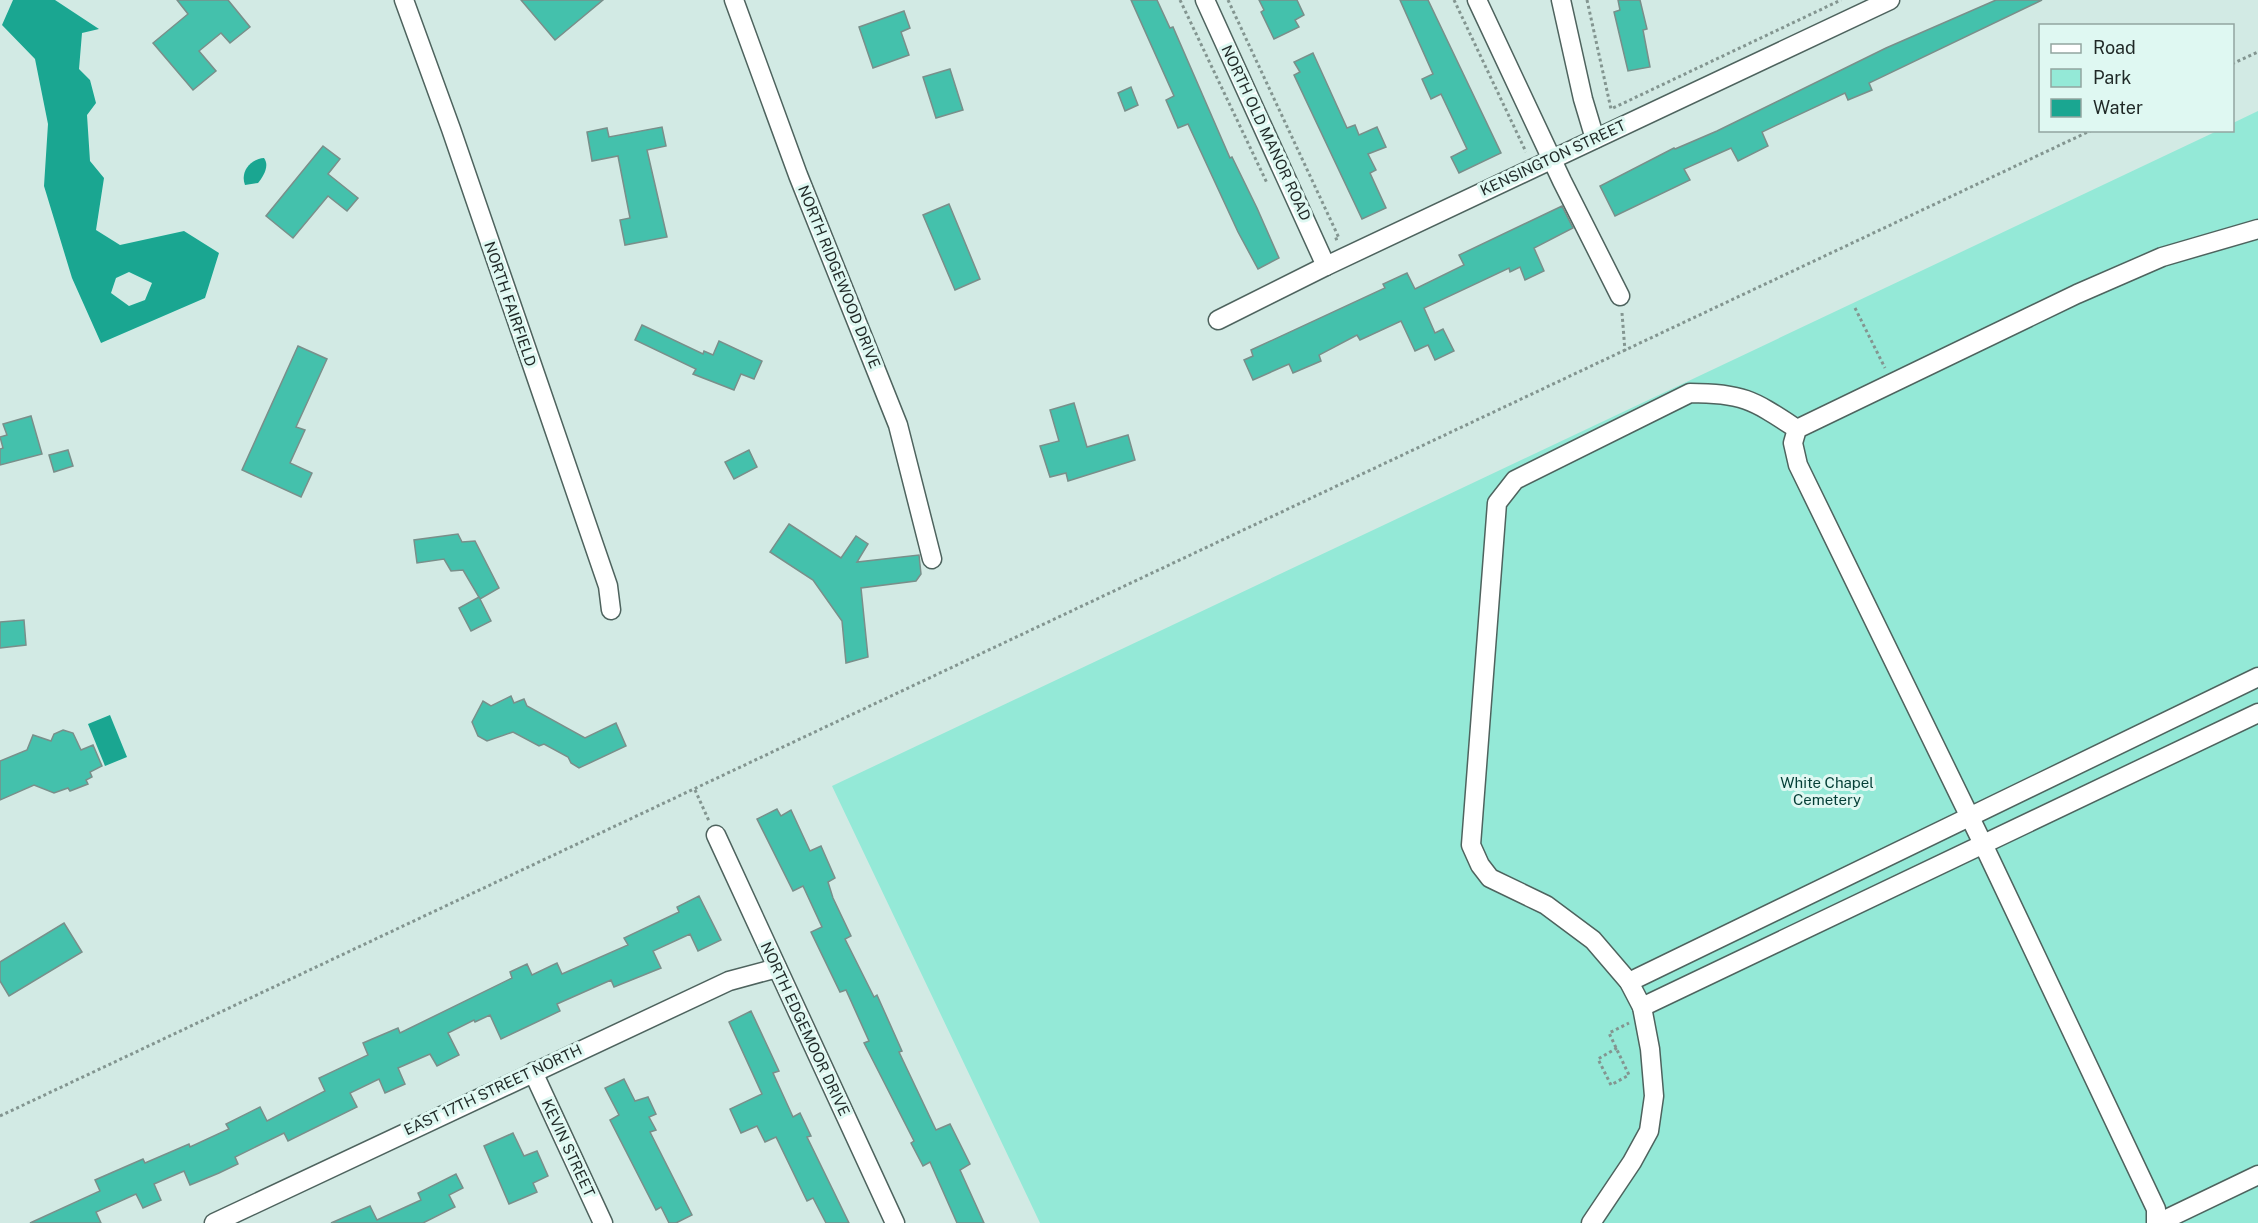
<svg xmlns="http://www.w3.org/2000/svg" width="2258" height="1223" font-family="'Public Sans',sans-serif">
	<rect width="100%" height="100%" fill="#d2eae4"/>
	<path fill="#94e9d7" d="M 2258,111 L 2258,1223 L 1040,1223 L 832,786 L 2217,131 L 2232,130 L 2233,123 Z"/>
	<g fill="#1aa691" fill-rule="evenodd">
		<path d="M 13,0 L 55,0 L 99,29 L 82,33 L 79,69 L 90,80 L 96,103 L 87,115 L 90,161 L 104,178 L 96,230 L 120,245 L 184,231 L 219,253 L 205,298 L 101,343 L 72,278 L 44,186 L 48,124 L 35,59 L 2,25 ZM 129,272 L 152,283 L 145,300 L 129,306 L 111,293 L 116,278 Z"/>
		<path d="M 264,158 C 270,166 263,177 258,183 L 245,185 C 240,172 250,159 264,158 Z"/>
		<path d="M 110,715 L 127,757 L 105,766 L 88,724 Z"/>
	</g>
	<g fill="#44c1ac" stroke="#798f8a" stroke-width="1.5">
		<path d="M 177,0 L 228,0 L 250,27 L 230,43 L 221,33 L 199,51 L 216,71 L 193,90 L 153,43 L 188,14 Z"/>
		<path d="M 521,0 L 603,0 L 555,40 Z"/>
		<path d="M 1131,0 L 1157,0 L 1170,28 L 1173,27 L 1230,158 L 1232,157 L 1257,208 L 1279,258 L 1258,269 L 1238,232 L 1188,124 L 1178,128 L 1166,100 L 1174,96 Z"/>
		<path d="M 1259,0 L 1297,0 L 1304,15 L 1295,20 L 1299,27 L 1274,39 L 1261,12 L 1264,10 Z"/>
		<path d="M 1400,0 L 1428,0 L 1501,153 L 1459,173 L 1451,157 L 1467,149 L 1441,94 L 1431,99 L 1422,79 L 1433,74 Z"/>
		<path d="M 1618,0 L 1640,0 L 1647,29 L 1643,30 L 1650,67 L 1628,71 L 1614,12 L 1620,10 Z"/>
		<path d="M 1996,0 L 2042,0 L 1869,83 L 1872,90 L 1848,100 L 1845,93 L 1762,132 L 1768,146 L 1738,161 L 1731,148 L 1684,169 L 1690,180 L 1615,216 L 1600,186 L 1674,148 L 1675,149 L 1717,131 L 1886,48 Z"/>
		<path d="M 904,11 L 910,28 L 901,32 L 909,55 L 873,68 L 859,27 Z"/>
		<path d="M 1313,53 L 1347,128 L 1355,125 L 1359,135 L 1377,127 L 1386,147 L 1368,154 L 1376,170 L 1370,173 L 1386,208 L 1362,219 L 1294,75 L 1300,72 L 1294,62 Z"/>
		<path d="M 950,69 L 963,110 L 936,118 L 923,77 Z"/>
		<path d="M 1131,87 L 1138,105 L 1125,111 L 1118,93 Z"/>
		<path d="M 662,127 L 666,146 L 647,150 L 667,237 L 625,245 L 620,220 L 630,218 L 618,156 L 592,161 L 587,132 L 607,128 L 609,137 Z"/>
		<path d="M 323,146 L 340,159 L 328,174 L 358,198 L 347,211 L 328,196 L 293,238 L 266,216 Z"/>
		<path d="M 949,204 L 980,279 L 955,290 L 923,215 Z"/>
		<path d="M 1562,206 L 1573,228 L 1534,248 L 1544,271 L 1525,280 L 1520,267 L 1510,272 L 1509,268 L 1424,308 L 1435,333 L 1443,329 L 1454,351 L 1435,360 L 1428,345 L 1415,351 L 1401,321 L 1360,340 L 1357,335 L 1319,355 L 1321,361 L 1293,373 L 1289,364 L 1253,380 L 1244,360 L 1253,356 L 1251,350 L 1385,288 L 1383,284 L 1407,273 L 1415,289 L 1464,265 L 1459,255 Z"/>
		<path d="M 642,325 L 703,354 L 704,351 L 713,355 L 719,341 L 762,361 L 754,379 L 741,374 L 734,390 L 693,374 L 696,369 L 635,340 Z"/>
		<path d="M 298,346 L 327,359 L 296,427 L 305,430 L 290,463 L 312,473 L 301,497 L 242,470 Z"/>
		<path d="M 1074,403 L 1087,447 L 1128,435 L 1135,460 L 1068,481 L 1066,473 L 1050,477 L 1040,446 L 1059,441 L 1050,410 Z"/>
		<path d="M 31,416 L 42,454 L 0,465 L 0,449 L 3,448 L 0,437 L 7,435 L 3,424 Z"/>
		<path d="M 68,450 L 73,466 L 54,472 L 49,455 Z"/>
		<path d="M 749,450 L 757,467 L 734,479 L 725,462 Z"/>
		<path d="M 789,524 L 841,558 L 856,536 L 868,544 L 857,562 L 919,555 L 921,574 L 916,581 L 861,588 L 868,657 L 846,663 L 842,621 L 813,580 L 770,552 Z"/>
		<path d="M 458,534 L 462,542 L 475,541 L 499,588 L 480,599 L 463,570 L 451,571 L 444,559 L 417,563 L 414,540 Z"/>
		<path d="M 479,597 L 491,621 L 471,631 L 459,608 Z"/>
		<path d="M 24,620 L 26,645 L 0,648 L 0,622 Z"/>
		<path d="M 511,696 L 514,703 L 524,699 L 527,706 L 585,738 L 616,723 L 626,746 L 579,768 L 571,763 L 568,757 L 544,744 L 539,746 L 513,732 L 487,741 L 478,736 L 472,722 L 483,701 L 491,706 Z"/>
		<path d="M 63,730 L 73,733 L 81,750 L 93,745 L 102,766 L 90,772 L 92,777 L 86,780 L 88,784 L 70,791 L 68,788 L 54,793 L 34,785 L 0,800 L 0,761 L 27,750 L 33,735 L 51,741 L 54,734 Z"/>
		<path d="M 777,809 L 781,816 L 791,810 L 810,851 L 821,846 L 835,878 L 828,882 L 833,898 L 851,936 L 845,939 L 874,997 L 877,995 L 902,1051 L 899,1052 L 936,1130 L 950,1124 L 970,1164 L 960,1170 L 984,1223 L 957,1223 L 930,1162 L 923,1166 L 911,1143 L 914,1141 L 864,1043 L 869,1041 L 846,990 L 840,992 L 811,932 L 822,927 L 803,886 L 793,891 L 757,819 Z"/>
		<path d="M 699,896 L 721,940 L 698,951 L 690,934 L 653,951 L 661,968 L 614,987 L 611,980 L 557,1004 L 560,1011 L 501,1039 L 490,1015 L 475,1022 L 474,1020 L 448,1033 L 459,1055 L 437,1066 L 430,1054 L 398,1068 L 405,1084 L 385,1093 L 379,1079 L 350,1093 L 357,1107 L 288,1141 L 284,1133 L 235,1157 L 238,1164 L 219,1173 L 190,1185 L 184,1171 L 154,1184 L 161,1200 L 143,1208 L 136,1194 L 96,1212 L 101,1223 L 30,1223 L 100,1191 L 95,1180 L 143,1159 L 145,1163 L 189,1144 L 190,1147 L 229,1129 L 226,1124 L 260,1107 L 267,1121 L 325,1091 L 319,1078 L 368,1055 L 363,1043 L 398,1028 L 400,1033 L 512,978 L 510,972 L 527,964 L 532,975 L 557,963 L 562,974 L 628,945 L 624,938 L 679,912 L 677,907 Z"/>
		<path d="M 64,923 L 82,952 L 9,996 L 0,981 L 0,962 Z"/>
		<path d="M 751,1011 L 779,1071 L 773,1073 L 793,1117 L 800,1113 L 811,1136 L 807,1137 L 849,1223 L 826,1223 L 813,1198 L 807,1201 L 776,1137 L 765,1142 L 757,1126 L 741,1133 L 730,1109 L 762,1094 L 729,1022 Z"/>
		<path d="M 624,1079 L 635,1101 L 648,1097 L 656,1114 L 649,1117 L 656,1130 L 650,1132 L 692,1215 L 676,1223 L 669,1223 L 661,1207 L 656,1210 L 610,1120 L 619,1115 L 605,1088 Z"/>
		<path d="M 513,1133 L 524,1156 L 537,1151 L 548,1176 L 533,1183 L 537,1192 L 509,1204 L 484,1146 Z"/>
		<path d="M 456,1174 L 463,1188 L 449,1195 L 455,1207 L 423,1223 L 331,1223 L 370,1206 L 377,1220 L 421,1200 L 418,1193 Z"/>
	</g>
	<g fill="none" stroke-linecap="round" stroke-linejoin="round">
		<g stroke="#4e635e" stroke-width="21">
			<g id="minor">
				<path d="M 404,0 L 451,129 L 608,586 L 611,610"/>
				<path d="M 734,0 L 798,175 L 898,425 L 932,559"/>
				<path d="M 1205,0 L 1326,266"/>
				<path d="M 1477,0 L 1562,181 L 1620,296"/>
				<path d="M 1561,0 L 1583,99 L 1595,139"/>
				<path d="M 1218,320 L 1326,266 L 1890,0"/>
				<path d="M 716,835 L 895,1223"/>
				<path d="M 1629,982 L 2258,677"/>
				<path d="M 1642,1007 L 2258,713"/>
				<path d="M 533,1072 L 603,1223"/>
				<path d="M 214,1223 L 729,981 L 777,968"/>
				<path d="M 1591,1223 L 1632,1162 L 1649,1131 L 1654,1096 L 1650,1049 L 1642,1007 L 1629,982 L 1593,940 L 1546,905 L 1490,878 L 1480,865 L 1471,845 L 1497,503 L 1515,480 L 1690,393 C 1744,393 1754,401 1797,429"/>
				<path d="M 2156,1223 L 2156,1209 L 1983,844 L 1798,465 L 1793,443 L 1797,429 L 2077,294 L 2162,257 L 2258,229"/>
				<path d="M 2158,1223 L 2258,1175"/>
			</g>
		</g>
		<g stroke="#839590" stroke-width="3" stroke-dasharray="3 3" stroke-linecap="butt">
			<path d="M 1180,0 L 1267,183"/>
			<path d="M 1228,0 L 1339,238 L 1333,240"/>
			<path d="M 1454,0 L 1526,152"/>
			<path d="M 1587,0 L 1611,109 L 1841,0"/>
			<path d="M 2232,64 L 2258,52"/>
			<path d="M 1855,308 L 1885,368"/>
			<path d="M 1622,313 L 1625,351"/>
			<path d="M 695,790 L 709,821"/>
			<path d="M 1617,1048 L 1598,1059 L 1611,1085 L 1629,1075 L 1609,1033 L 1629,1023"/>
			<path d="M 0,1116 L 2092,130"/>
		</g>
		<use href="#minor" stroke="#fff" stroke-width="18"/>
	</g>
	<g text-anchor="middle" stroke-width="6" stroke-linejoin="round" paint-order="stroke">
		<g font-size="15" fill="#1f2826" stroke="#dff8f2">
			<text transform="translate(1266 133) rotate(65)" y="5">NORTH OLD MANOR ROAD</text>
			<text transform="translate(1553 158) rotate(-25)" y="5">KENSINGTON STREET</text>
			<text transform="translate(839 277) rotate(68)" y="5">NORTH RIDGEWOOD DRIVE</text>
			<text transform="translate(510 304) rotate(71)" y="5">NORTH FAIRFIELD</text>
			<text transform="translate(805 1029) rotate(65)" y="5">NORTH EDGEMOOR DRIVE</text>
			<text transform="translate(493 1090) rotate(-25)" y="5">EAST 17TH STREET NORTH</text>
			<text transform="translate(568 1148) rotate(65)" y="5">KEVIN STREET</text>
		</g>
		<g font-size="15" fill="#043e36" stroke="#dff8f2">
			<text x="1827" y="788">White Chapel<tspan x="1827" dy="17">Cemetery</tspan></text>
		</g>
	</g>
	<rect x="2039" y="24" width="195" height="108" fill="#dff8f2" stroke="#92a5a0" stroke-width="1.5"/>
	<rect x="2051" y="44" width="30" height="9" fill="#ffffff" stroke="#92a5a0" stroke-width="1.5"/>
	<text x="2093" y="54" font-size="18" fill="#1f2826">Road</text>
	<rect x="2051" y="69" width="30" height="18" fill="#94e9d7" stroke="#92a5a0" stroke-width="1.5"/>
	<text x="2093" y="84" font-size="18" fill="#1f2826">Park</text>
	<rect x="2051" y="99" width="30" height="18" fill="#1aa691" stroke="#92a5a0" stroke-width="1.5"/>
	<text x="2093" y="114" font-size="18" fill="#1f2826">Water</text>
</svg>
